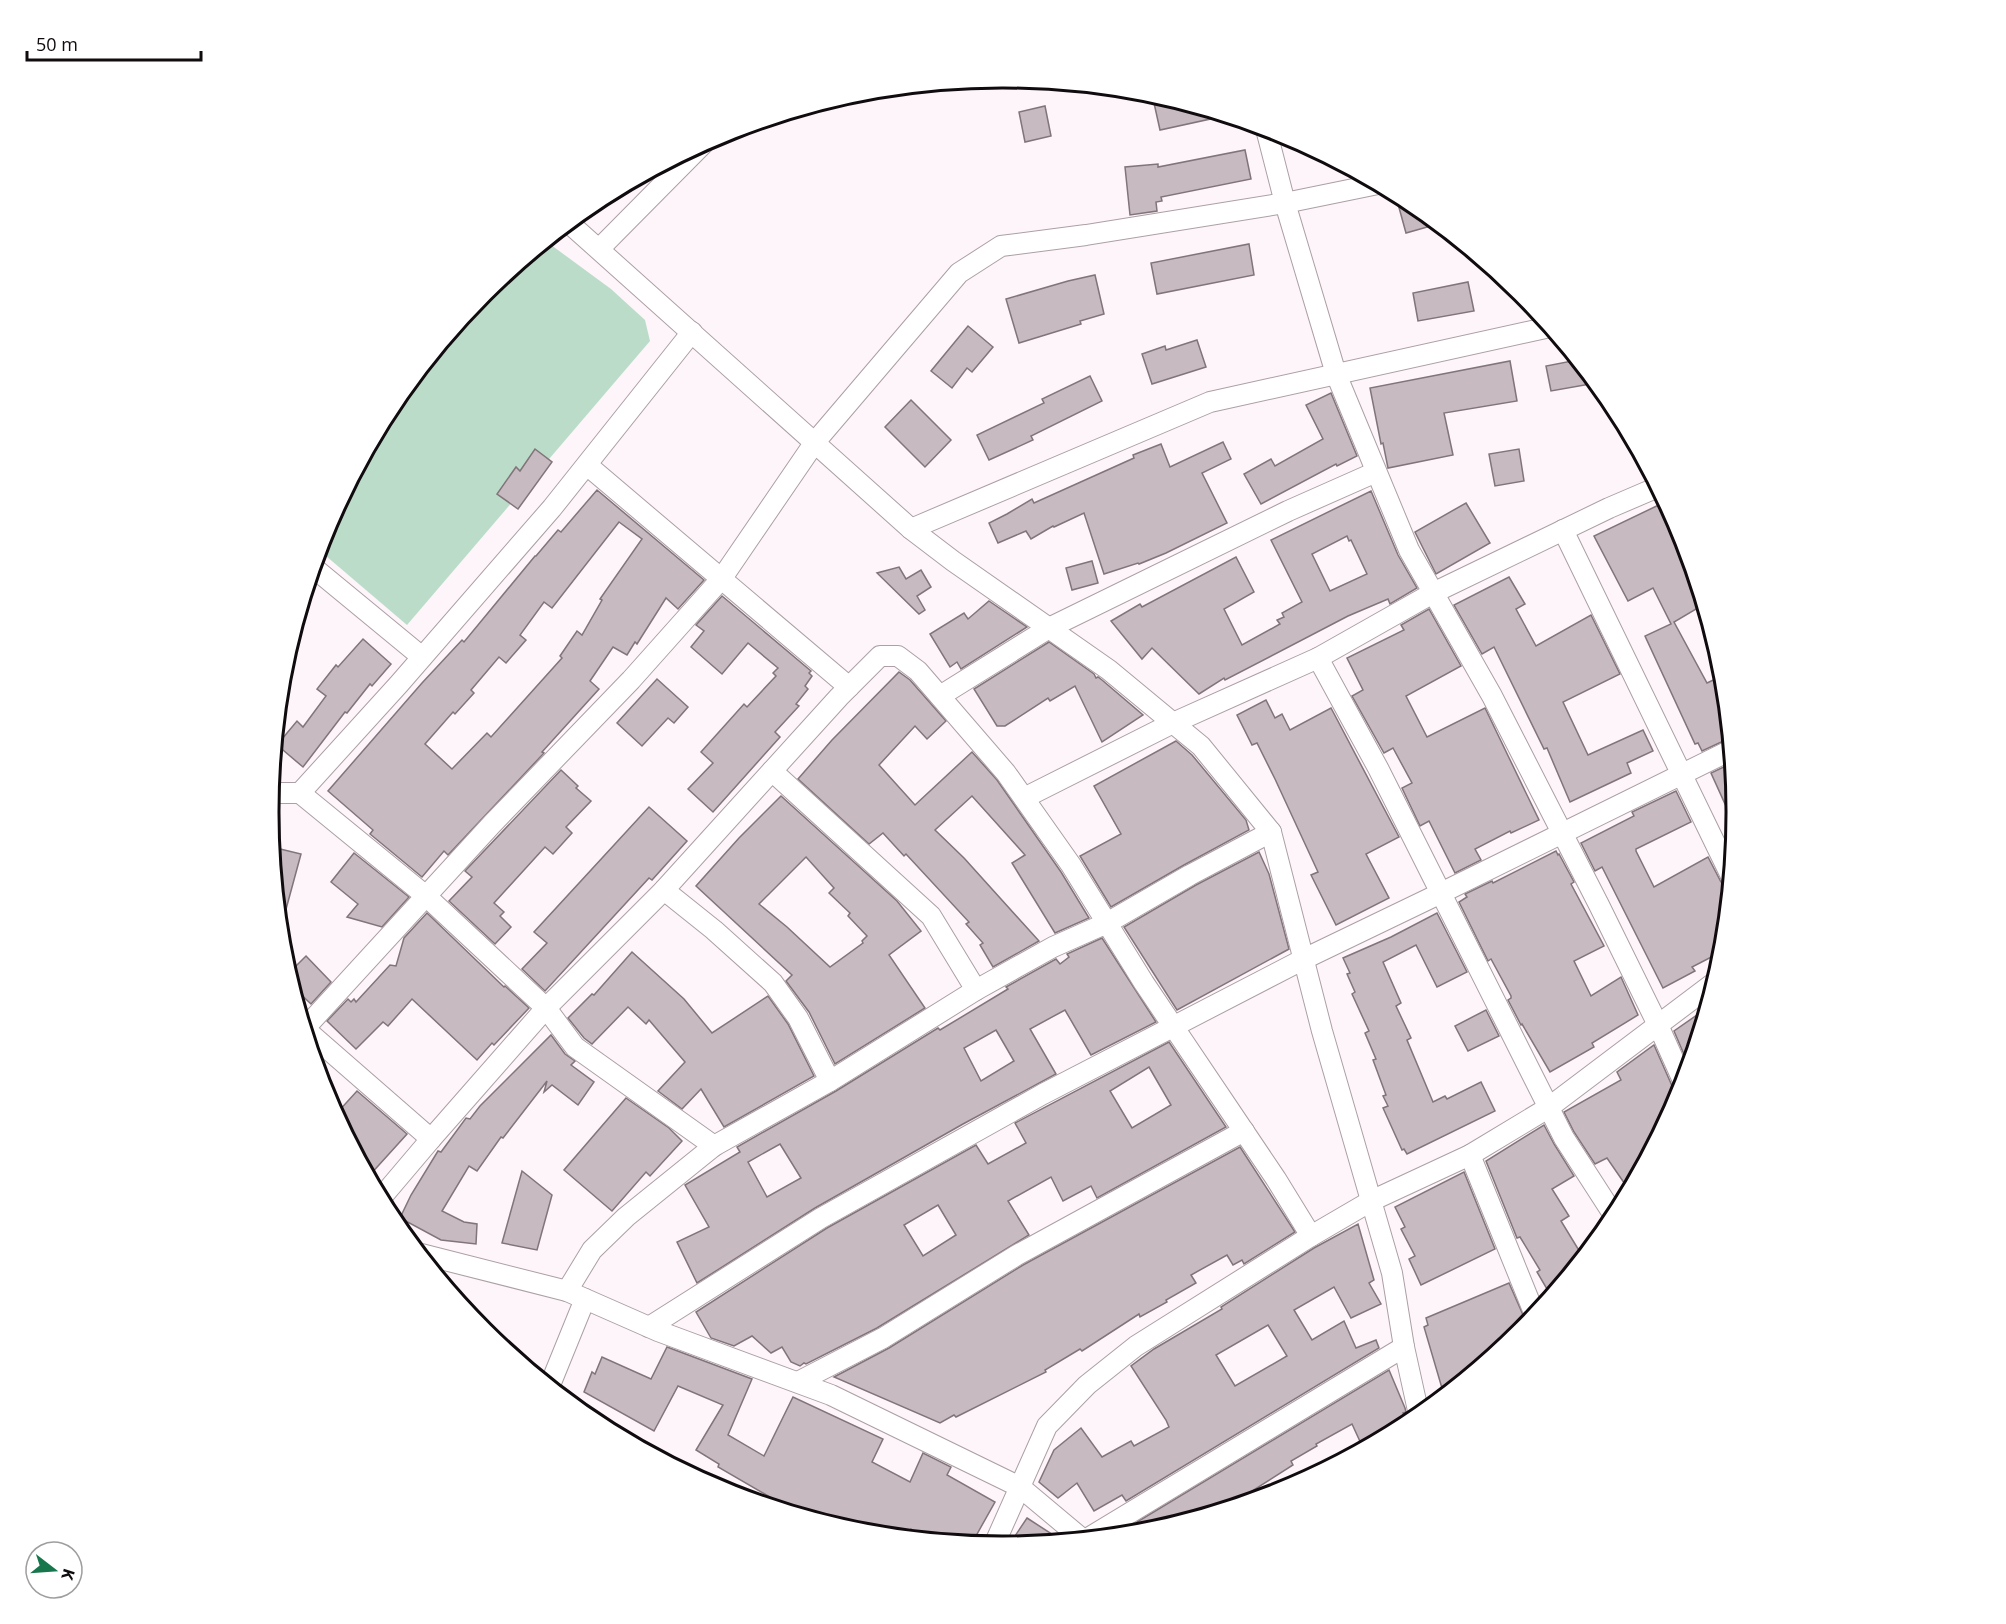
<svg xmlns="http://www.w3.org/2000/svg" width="2006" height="1624" font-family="'Open Sans',sans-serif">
	<rect width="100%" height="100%" fill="#fdf5f9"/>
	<path fill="#bbdcc8" d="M 547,242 L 611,289 L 645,320 L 650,341 L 407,625 L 319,550 L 325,531 L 393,404 L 484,293 Z"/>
	<g fill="#c7bac0" stroke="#81747a" stroke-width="1.5" fill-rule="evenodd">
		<path d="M 1152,94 L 1183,103 L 1224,116 L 1160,130 Z"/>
		<path d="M 1045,106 L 1051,136 L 1025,142 L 1019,112 Z"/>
		<path d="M 1245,150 L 1251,179 L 1161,197 L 1162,201 L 1156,202 L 1157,211 L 1130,215 L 1125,167 L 1158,164 L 1158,167 Z"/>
		<path d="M 1395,193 L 1411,202 L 1438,224 L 1406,233 Z"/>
		<path d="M 1249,244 L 1254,275 L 1157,294 L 1151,263 Z"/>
		<path d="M 1095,275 L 1104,314 L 1080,321 L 1081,324 L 1019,343 L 1006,299 L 1068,281 Z"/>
		<path d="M 1468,282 L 1474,311 L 1418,321 L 1413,293 Z"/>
		<path d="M 968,326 L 993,347 L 972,372 L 967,368 L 952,388 L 931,371 Z"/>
		<path d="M 1197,340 L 1206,367 L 1152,384 L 1142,354 L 1165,346 L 1166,350 Z"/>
		<path d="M 1577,360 L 1596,383 L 1551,391 L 1546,366 Z"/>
		<path d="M 1510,361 L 1517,401 L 1444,413 L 1453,455 L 1388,468 L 1383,443 L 1381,444 L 1370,388 Z"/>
		<path d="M 1090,376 L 1102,401 L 1031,436 L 1033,440 L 989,460 L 977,435 L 1044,403 L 1042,399 Z"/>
		<path d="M 1331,393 L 1357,456 L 1337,466 L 1336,464 L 1261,504 L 1244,474 L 1271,459 L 1275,466 L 1323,439 L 1306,405 Z"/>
		<path d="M 911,400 L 951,440 L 925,467 L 885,427 Z"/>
		<path d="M 1223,442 L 1231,459 L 1202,473 L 1227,523 L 1166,553 L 1139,564 L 1138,563 L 1104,574 L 1084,513 L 1054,527 L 1053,526 L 1031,539 L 1026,531 L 998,543 L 989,523 L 1007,514 L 1032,499 L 1034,503 L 1134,458 L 1133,455 L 1161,444 L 1170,467 Z"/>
		<path d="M 535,449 L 552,462 L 518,509 L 497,494 L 516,467 L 520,471 Z"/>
		<path d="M 1519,449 L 1524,481 L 1495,486 L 1489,454 Z"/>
		<path d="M 597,490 L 704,580 L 678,609 L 666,598 L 637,644 L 635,642 L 627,655 L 613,647 L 590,681 L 599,689 L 542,752 L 544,753 L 448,855 L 444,851 L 422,877 L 370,834 L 373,830 L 328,791 L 422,683 L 462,640 L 464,642 L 535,556 L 536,556 L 558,530 L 561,532 ZM 619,522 L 642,539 L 600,599 L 602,600 L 582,635 L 577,631 L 560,656 L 562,658 L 491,737 L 487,733 L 452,769 L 425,744 L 453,712 L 455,714 L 474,693 L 471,690 L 499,657 L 506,663 L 526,640 L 520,635 L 544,602 L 552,608 Z"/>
		<path d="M 1371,491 L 1398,555 L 1417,588 L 1390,604 L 1388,599 L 1348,616 L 1225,680 L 1224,678 L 1199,694 L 1152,648 L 1142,659 L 1111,621 L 1140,604 L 1142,607 L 1236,557 L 1254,592 L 1224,609 L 1242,645 L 1280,624 L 1277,620 L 1284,617 L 1282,613 L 1302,602 L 1271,540 ZM 1347,536 L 1349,541 L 1351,540 L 1367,574 L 1330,591 L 1312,554 Z"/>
		<path d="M 1665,502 L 1681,531 L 1703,605 L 1674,622 L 1707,683 L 1724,675 L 1730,738 L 1702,751 L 1698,743 L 1695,744 L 1645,636 L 1671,624 L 1653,588 L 1628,601 L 1594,536 Z"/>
		<path d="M 1466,503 L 1490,543 L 1436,574 L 1415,532 Z"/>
		<path d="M 1092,561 L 1098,583 L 1072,590 L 1066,568 Z"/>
		<path d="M 899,567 L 906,579 L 921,570 L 931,587 L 917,596 L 925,610 L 919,614 L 877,573 Z"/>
		<path d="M 1509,577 L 1525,604 L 1516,609 L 1536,646 L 1591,615 L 1620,674 L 1563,702 L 1588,755 L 1643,730 L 1653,751 L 1627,763 L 1631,773 L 1570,802 L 1547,748 L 1544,749 L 1494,647 L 1482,654 L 1454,605 Z"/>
		<path d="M 722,596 L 811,671 L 809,673 L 812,676 L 805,686 L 808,689 L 796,704 L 799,706 L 775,732 L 780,737 L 713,812 L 688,789 L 713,763 L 701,752 L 744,704 L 747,707 L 776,676 L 773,673 L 778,668 L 748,643 L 722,674 L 691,647 L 704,631 L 696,625 Z"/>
		<path d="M 989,601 L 1027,627 L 961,669 L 957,662 L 950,667 L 930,634 L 964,613 L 968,619 Z"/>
		<path d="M 1429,609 L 1461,666 L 1406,696 L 1427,737 L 1485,708 L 1539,820 L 1511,833 L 1510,831 L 1475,849 L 1481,860 L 1455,873 L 1429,821 L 1420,826 L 1402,788 L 1412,783 L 1393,748 L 1384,753 L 1352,696 L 1363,690 L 1347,658 L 1404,630 L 1401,625 Z"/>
		<path d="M 363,639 L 391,664 L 372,686 L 370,684 L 347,713 L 345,712 L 303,767 L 277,745 L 297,721 L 303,727 L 326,696 L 317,689 L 336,665 L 338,667 Z"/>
		<path d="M 1049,642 L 1094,674 L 1096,678 L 1098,677 L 1102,680 L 1143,715 L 1102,742 L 1075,686 L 1050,701 L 1048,698 L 1005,726 L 997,726 L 974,689 Z"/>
		<path d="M 899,672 L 910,680 L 946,721 L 927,739 L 915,726 L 879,765 L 915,805 L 972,752 L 997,780 L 1061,872 L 1089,918 L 1055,933 L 1012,863 L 1025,855 L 972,796 L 935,830 L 964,858 L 1039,941 L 993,967 L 980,945 L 983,943 L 966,924 L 969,922 L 906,854 L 904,856 L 883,833 L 869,844 L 798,779 L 832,740 Z"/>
		<path d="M 657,679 L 688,707 L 674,723 L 668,718 L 642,746 L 617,723 Z"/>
		<path d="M 1266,700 L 1275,718 L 1282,714 L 1290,730 L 1331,708 L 1399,837 L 1366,854 L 1389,898 L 1336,925 L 1311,875 L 1318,872 L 1275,779 L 1257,743 L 1252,745 L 1237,715 Z"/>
		<path d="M 1176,741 L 1192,755 L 1246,820 L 1249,830 L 1184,865 L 1111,907 L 1080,856 L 1121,834 L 1094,786 Z"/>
		<path d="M 1732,763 L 1737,812 L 1735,826 L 1711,773 Z"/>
		<path d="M 561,770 L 578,786 L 576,788 L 591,801 L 566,827 L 572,833 L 553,854 L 545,847 L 494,903 L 504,912 L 500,916 L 511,927 L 495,944 L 449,901 L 472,877 L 465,871 Z"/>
		<path d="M 1676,791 L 1691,822 L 1636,849 L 1636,851 L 1654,887 L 1708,857 L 1721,882 L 1730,888 L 1723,951 L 1692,967 L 1695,971 L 1663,988 L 1602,867 L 1595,871 L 1581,843 L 1634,816 L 1632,812 Z"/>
		<path d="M 781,796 L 897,901 L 921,931 L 889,955 L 925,1008 L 835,1064 L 809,1012 L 786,981 L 792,975 L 696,886 L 739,838 ZM 806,857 L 834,888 L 829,893 L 850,913 L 848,916 L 867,936 L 862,941 L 863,943 L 830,967 L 787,927 L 759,904 Z"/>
		<path d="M 649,807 L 687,841 L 652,880 L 649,878 L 545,991 L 522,969 L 547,943 L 534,932 Z"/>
		<path d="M 272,847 L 301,854 L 282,924 L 280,924 Z"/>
		<path d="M 1556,851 L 1558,855 L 1559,854 L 1574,882 L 1571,884 L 1604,946 L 1574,961 L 1591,996 L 1621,977 L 1638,1015 L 1592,1043 L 1594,1047 L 1550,1072 L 1522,1024 L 1521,1025 L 1508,1000 L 1511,998 L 1511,996 L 1491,959 L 1488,961 L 1459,902 L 1467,897 L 1465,894 L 1492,881 L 1493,883 Z"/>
		<path d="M 1259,852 L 1269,874 L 1289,949 L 1177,1010 L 1124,927 L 1196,885 Z"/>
		<path d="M 354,853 L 409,897 L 382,927 L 347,917 L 358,904 L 331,882 Z"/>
		<path d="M 427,913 L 504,987 L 505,986 L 529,1008 L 494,1045 L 492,1043 L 477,1060 L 412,999 L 388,1026 L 383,1022 L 356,1049 L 327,1021 L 348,999 L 351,1002 L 354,999 L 356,1002 L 390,965 L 396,966 L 404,938 Z"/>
		<path d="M 1437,913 L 1467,972 L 1437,987 L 1416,945 L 1383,962 L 1401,1003 L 1396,1006 L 1411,1038 L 1407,1040 L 1433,1102 L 1445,1096 L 1447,1099 L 1481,1082 L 1495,1111 L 1407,1154 L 1404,1149 L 1402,1150 L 1383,1108 L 1388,1106 L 1383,1096 L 1386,1095 L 1373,1060 L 1376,1059 L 1365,1033 L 1369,1031 L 1352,994 L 1355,992 L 1347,974 L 1350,973 L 1343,958 L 1391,937 Z"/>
		<path d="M 1102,938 L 1156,1022 L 1091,1055 L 1065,1010 L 1030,1029 L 1056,1074 L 963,1124 L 815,1208 L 697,1283 L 677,1242 L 709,1227 L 685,1185 L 740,1152 L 737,1147 L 836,1091 L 938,1028 L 940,1030 L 1008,989 L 1006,987 L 1056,959 L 1060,964 L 1069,957 L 1067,954 ZM 996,1030 L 1014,1061 L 981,1081 L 964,1048 ZM 780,1144 L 801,1178 L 767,1197 L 748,1162 Z"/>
		<path d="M 632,952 L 684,999 L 712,1033 L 768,996 L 788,1024 L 814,1076 L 724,1127 L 701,1089 L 682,1109 L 658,1091 L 685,1062 L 649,1020 L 646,1024 L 628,1007 L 592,1044 L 584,1038 L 568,1018 L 592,994 L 594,995 Z"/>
		<path d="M 306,956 L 331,982 L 311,1004 L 292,986 L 289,973 Z"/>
		<path d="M 1707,1008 L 1689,1066 L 1674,1031 Z"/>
		<path d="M 1486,1010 L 1499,1036 L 1468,1051 L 1455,1026 Z"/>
		<path d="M 551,1035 L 565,1054 L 575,1061 L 571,1065 L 594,1082 L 578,1105 L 552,1085 L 544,1092 L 547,1081 L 503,1138 L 501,1137 L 477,1171 L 469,1166 L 442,1211 L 464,1222 L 477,1224 L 476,1244 L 441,1240 L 400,1218 L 411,1195 L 438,1151 L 441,1152 L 466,1118 L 470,1119 L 480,1106 Z"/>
		<path d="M 1169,1042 L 1226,1127 L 1097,1198 L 1091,1186 L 1063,1201 L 1051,1177 L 1008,1201 L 1029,1235 L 877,1328 L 806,1364 L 804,1363 L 800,1366 L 791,1362 L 782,1347 L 771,1353 L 752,1336 L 734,1346 L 711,1338 L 696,1312 L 827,1228 L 976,1145 L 988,1164 L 1026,1143 L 1015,1123 ZM 1149,1067 L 1171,1105 L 1132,1128 L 1110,1091 ZM 938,1205 L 956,1235 L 923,1256 L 904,1225 Z"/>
		<path d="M 1654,1045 L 1673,1088 L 1680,1094 L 1629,1190 L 1607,1158 L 1595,1164 L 1574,1132 L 1564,1112 L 1621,1080 L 1617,1072 Z"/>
		<path d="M 357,1091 L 407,1134 L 369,1176 L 336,1114 Z"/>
		<path d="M 626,1098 L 669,1128 L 682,1141 L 650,1176 L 646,1172 L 612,1211 L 564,1170 Z"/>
		<path d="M 1544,1125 L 1554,1144 L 1574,1176 L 1552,1189 L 1569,1216 L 1561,1221 L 1583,1257 L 1551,1296 L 1537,1272 L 1540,1270 L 1520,1237 L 1517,1238 L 1486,1161 Z"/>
		<path d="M 1240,1147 L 1295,1232 L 1244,1264 L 1242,1260 L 1233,1265 L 1227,1255 L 1191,1275 L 1196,1283 L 1166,1300 L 1167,1302 L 1140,1317 L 1139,1314 L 1082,1351 L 1080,1349 L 1045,1370 L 1046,1372 L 956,1417 L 954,1415 L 940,1423 L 834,1377 L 889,1348 L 1023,1265 Z"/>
		<path d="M 522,1171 L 552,1195 L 537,1250 L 502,1243 Z"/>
		<path d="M 1464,1172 L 1495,1249 L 1421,1285 L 1409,1259 L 1415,1256 L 1401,1229 L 1405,1227 L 1395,1207 Z"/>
		<path d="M 1358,1224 L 1374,1280 L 1369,1283 L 1381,1304 L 1351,1318 L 1334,1287 L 1294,1310 L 1312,1340 L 1344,1321 L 1356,1348 L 1376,1340 L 1379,1348 L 1126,1501 L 1122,1495 L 1094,1511 L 1077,1483 L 1058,1498 L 1039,1482 L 1054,1450 L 1081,1428 L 1102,1457 L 1131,1441 L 1134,1446 L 1169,1427 L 1166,1420 L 1131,1366 L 1154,1349 L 1222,1309 L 1221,1307 L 1314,1248 ZM 1268,1325 L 1287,1356 L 1235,1386 L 1216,1355 Z"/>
		<path d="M 1509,1283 L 1527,1324 L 1522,1331 L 1444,1395 L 1424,1327 L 1428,1325 L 1426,1318 Z"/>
		<path d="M 667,1347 L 752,1379 L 728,1435 L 764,1456 L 793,1397 L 883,1439 L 872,1462 L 910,1482 L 923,1453 L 951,1467 L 947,1475 L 995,1502 L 972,1543 L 927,1539 L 911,1529 L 907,1537 L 859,1532 L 807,1516 L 775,1500 L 718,1467 L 719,1464 L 696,1450 L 723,1405 L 678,1386 L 654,1431 L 584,1392 L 592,1372 L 595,1374 L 602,1357 L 651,1379 Z"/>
		<path d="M 1389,1370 L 1405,1408 L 1406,1412 L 1403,1413 L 1408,1424 L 1363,1448 L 1352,1424 L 1316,1444 L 1317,1446 L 1291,1461 L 1293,1465 L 1227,1507 L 1143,1532 L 1137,1522 Z"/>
		<path d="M 1027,1518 L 1061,1540 L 1009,1545 Z"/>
	</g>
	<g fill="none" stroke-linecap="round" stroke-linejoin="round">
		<g stroke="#ac9fa5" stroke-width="22">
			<g id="street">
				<path d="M 1266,129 L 1285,203 L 1336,374 L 1409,550 L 1492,696 L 1599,905 L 1658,1025 L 1684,1083"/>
				<path d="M 569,223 L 911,529 L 953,561 L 1109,670 L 1173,723 L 1201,746 L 1271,832 L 1322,1031 L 1392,1273 L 1404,1347 L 1419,1415"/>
				<path d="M 599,249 L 704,143"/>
				<path d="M 587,465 L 849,687"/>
				<path d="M 911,529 L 1210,402 L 1550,327"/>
				<path d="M 1563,530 L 1731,876"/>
				<path d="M 314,568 L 422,657"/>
				<path d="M 1318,658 L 1378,768 L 1564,1138 L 1615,1217"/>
				<path d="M 940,696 L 1049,628 L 1288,511 L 1376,472"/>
				<path d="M 772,771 L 931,916 L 976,990"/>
				<path d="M 271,793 L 300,793 L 399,684 L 552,508 L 692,332"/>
				<path d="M 300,793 L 426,896 L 546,1008 L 575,1047 L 714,1146"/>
				<path d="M 1024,798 L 1173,723 L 1318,658 L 1433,593 L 1609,508 L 1658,487"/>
				<path d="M 664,890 L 714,930 L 773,983 L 798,1018 L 830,1081"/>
				<path d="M 305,1028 L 492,824 L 631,680 L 722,578 L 815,442 L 959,273 L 1001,246 L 1086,235 L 1285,203 L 1378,184"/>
				<path d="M 306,1030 L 431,1139 L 381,1198"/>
				<path d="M 431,1139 L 546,1008 L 664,890 L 839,697 L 880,656 L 898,656 L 918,671 L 1006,773 L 1071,865 L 1144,983 L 1276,1179 L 1311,1236 L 1371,1201 L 1470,1155 L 1548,1108 L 1715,982"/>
				<path d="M 1470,1155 L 1535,1315"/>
				<path d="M 421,1254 L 567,1291 L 658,1331 L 831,1395 L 1020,1487 L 1081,1538"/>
				<path d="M 567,1291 L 592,1250 L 626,1217 L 714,1146 L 830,1081 L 976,990 L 1053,947 L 1107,923 L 1190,875 L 1271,832"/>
				<path d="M 649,1327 L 821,1218 L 1043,1094 L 1304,959 L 1441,893 L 1731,750"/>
				<path d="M 798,1382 L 883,1338 L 1017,1255 L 1244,1131"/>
				<path d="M 550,1385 L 585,1299"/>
				<path d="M 1090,1537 L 1404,1347"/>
				<path d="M 994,1545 L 1047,1426 L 1087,1385 L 1136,1346 L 1311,1236"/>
			</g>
		</g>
		<use href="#street" stroke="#fff" stroke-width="20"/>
	</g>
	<path d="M0 0H2006V1624H0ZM1002 88H1003A723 723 0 0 1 1726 811V813A723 723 0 0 1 1003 1536H1002A723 723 0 0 1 279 813V811A723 723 0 0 1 1002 88Z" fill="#fff" fill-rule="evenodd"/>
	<path fill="none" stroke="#100b0e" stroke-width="3" d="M1002 88H1003A723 723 0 0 1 1726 811V813A723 723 0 0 1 1003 1536H1002A723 723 0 0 1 279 813V811A723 723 0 0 1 1002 88Z"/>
	<g transform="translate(54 1570) rotate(107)"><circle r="28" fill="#ffffff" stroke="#9f9d9f" stroke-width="1.5"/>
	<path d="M0-4.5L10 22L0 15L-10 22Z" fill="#18764c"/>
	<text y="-9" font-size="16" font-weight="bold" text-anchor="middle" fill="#100b0e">K</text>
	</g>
	<path d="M27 51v9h174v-9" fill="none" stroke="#100b0e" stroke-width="3"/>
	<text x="36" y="51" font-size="18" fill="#100b0e" stroke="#ffffff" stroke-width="4.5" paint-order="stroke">50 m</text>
</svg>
